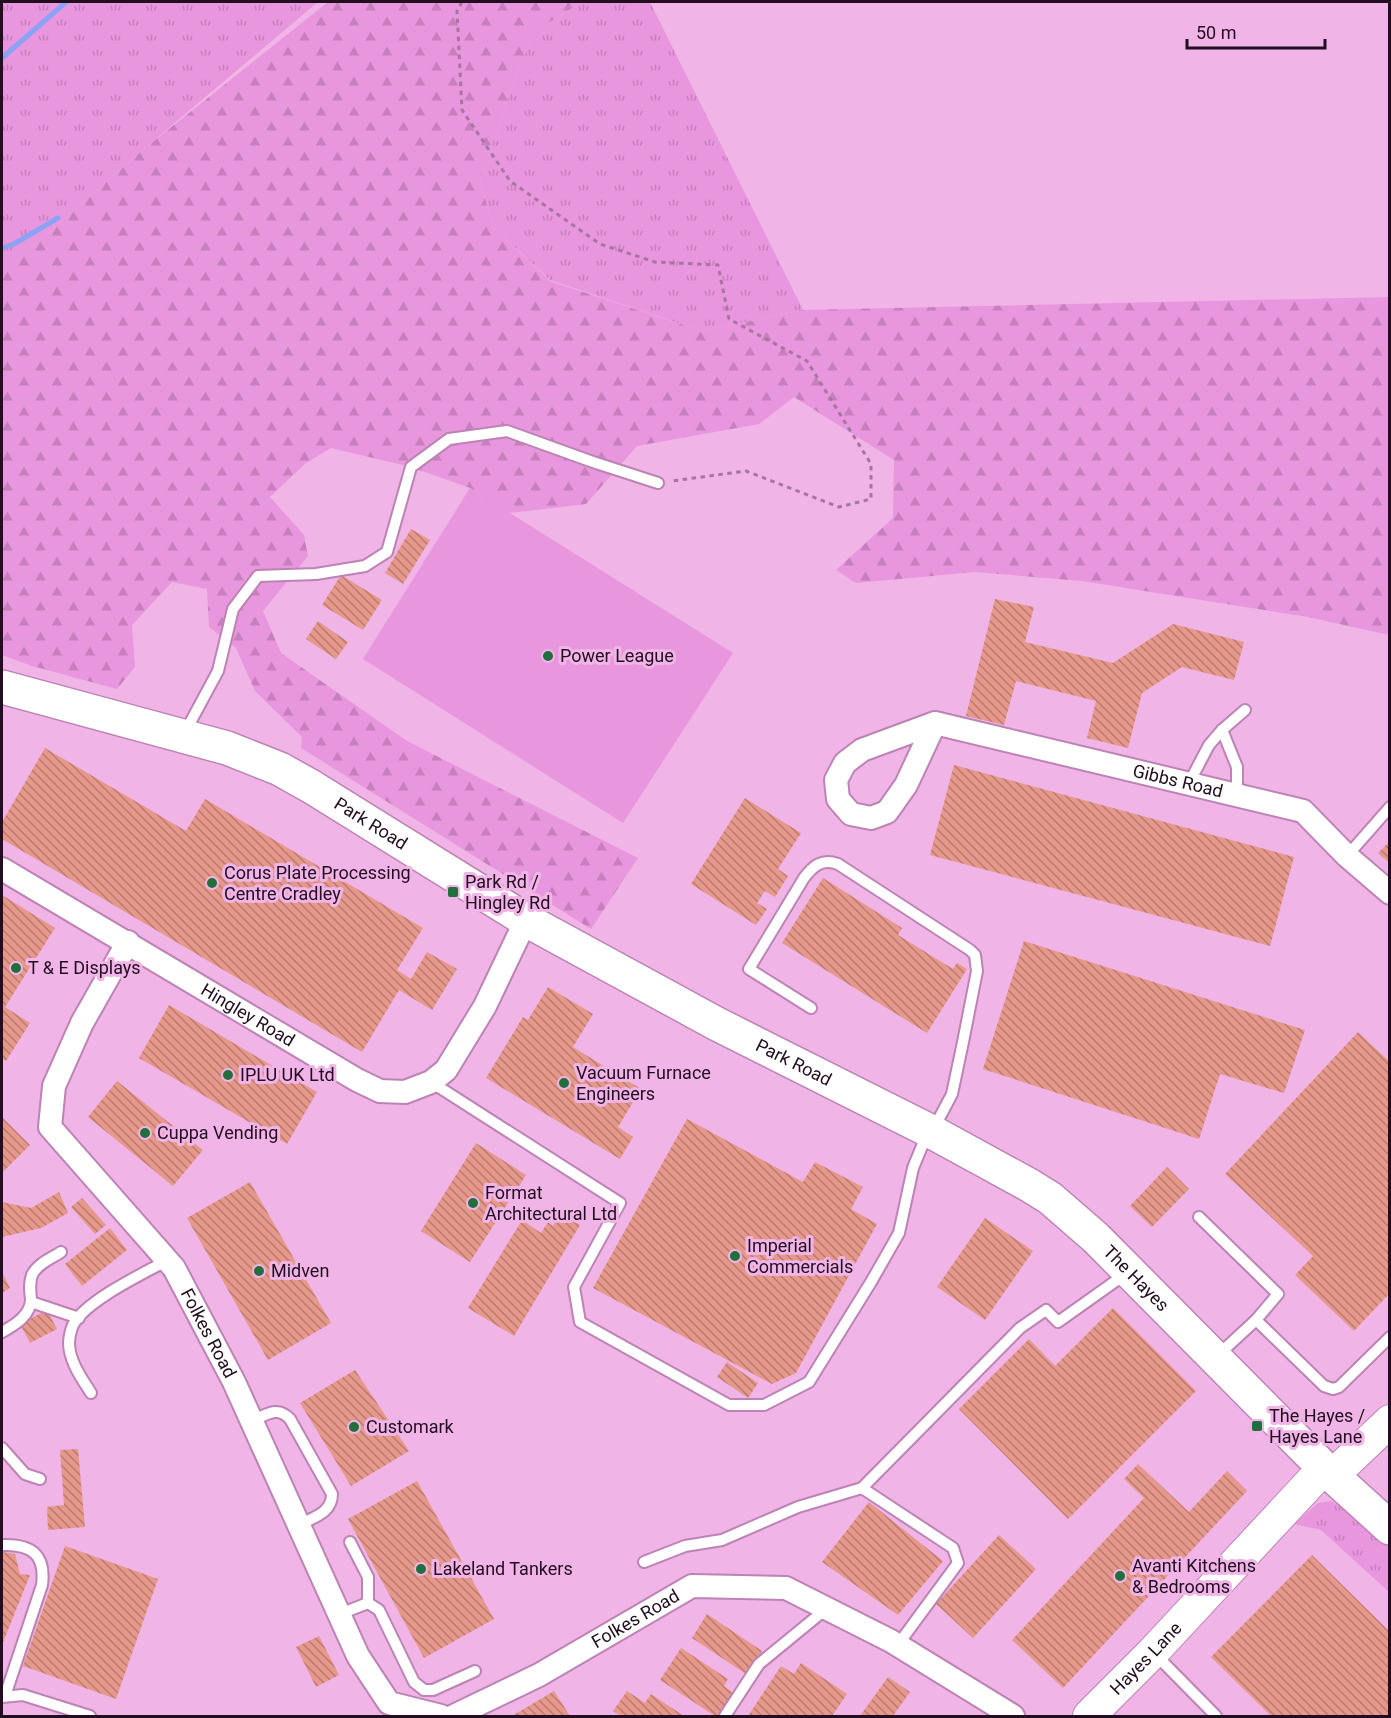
<svg xmlns="http://www.w3.org/2000/svg" width="1391" height="1718" font-family="Roboto,sans-serif">
	<defs>
		<pattern id="grass-tufts" width="24" height="20" patternUnits="userSpaceOnUse" patternTransform="scale(1.5)"><rect width="24" height="20" fill="#e896dd"/><path d="M3 7l-1-3M5 7V3M7 7l1-3M15 17l-1-3M17 17v-4M19 17l1-3" fill="none" stroke="#c780bd"/></pattern>
		<pattern id="forest-firs" width="22" height="20" patternUnits="userSpaceOnUse" patternTransform="scale(1.5)"><rect width="22" height="20" fill="#e896dd"/><path d="M5 1l3.5 6h-7zM16 11l3.5 6h-7z" fill="#c780bd"/></pattern>
		<pattern id="building-back-hatch" width="6" height="6" patternUnits="userSpaceOnUse" patternTransform="scale(1.5)"><rect width="6" height="6" fill="#e6998a"/><path d="M-1 5l2 2M0 0l6 6M5-1l2 2" fill="none" stroke="#ba7b70"/></pattern>
	</defs>
	<rect width="100%" height="100%" fill="#f0b4e7"/>
	<g fill="url(#grass-tufts)">
		<path d="M 2,2 L 318,2 L 145,148 L 17,260 L 2,278 Z"/>
		<path d="M 582,2 L 650,2 L 803,310 L 702,331 L 550,280 L 493,227 L 480,180 L 509,94 L 534,32 Z"/>
		<path d="M 1331,1501 L 1351,1512 L 1389,1546 L 1389,1592 L 1321,1530 L 1294,1524 L 1318,1503 Z"/>
	</g>
	<path fill="url(#forest-firs)" d="M 328,2 L 582,2 L 534,32 L 509,94 L 480,180 L 493,227 L 550,281 L 702,331 L 803,310 L 1389,297 L 1389,635 L 1308,617 L 1082,581 L 975,572 L 856,583 L 836,570 L 893,518 L 894,460 L 794,397 L 759,424 L 637,446 L 586,504 L 510,513 L 470,488 L 411,467 L 331,448 L 306,463 L 270,497 L 304,535 L 308,556 L 263,611 L 281,653 L 407,741 L 638,858 L 591,929 L 301,748 L 302,737 L 255,691 L 236,648 L 209,627 L 207,589 L 172,582 L 132,625 L 135,667 L 117,689 L 32,666 L 2,655 L 2,278 L 17,260 L 145,148 Z"/>
	<path fill="#e896dd" d="M 470,488 L 733,653 L 623,823 L 363,659 Z"/>
	<g fill="none" stroke-linecap="round" stroke-linejoin="round">
		<g stroke="#8ba2f5" stroke-width="5">
			<path d="M 2,58 L 66,2"/>
			<path d="M 2,248 L 14,244 L 58,218"/>
		</g>
	</g>
	<g fill="url(#building-back-hatch)">
		<path d="M 411,529 L 430,540 L 403,584 L 385,573 Z"/>
		<path d="M 341,575 L 382,600 L 363,630 L 322,605 Z"/>
		<path d="M 995,599 L 1034,607 L 1025,642 L 1113,663 L 1173,624 L 1244,642 L 1234,680 L 1182,667 L 1142,693 L 1128,748 L 1087,738 L 1096,701 L 1016,681 L 1004,725 L 966,716 Z"/>
		<path d="M 318,621 L 348,642 L 336,659 L 306,639 Z"/>
		<path d="M 45,748 L 186,831 L 205,799 L 423,928 L 397,970 L 411,979 L 427,952 L 457,969 L 432,1010 L 399,990 L 362,1052 L 2,839 L 2,822 Z"/>
		<path d="M 954,765 L 1294,857 L 1270,946 L 930,855 Z"/>
		<path d="M 745,798 L 801,833 L 778,869 L 788,876 L 775,897 L 765,891 L 757,903 L 767,909 L 756,925 L 691,884 Z"/>
		<path d="M 1390,841 L 1390,864 L 1378,853 Z"/>
		<path d="M 823,878 L 902,928 L 898,935 L 953,969 L 957,963 L 967,969 L 927,1033 L 782,943 Z"/>
		<path d="M 2,895 L 55,928 L 5,1007 L 30,1023 L 6,1061 L 2,1059 Z"/>
		<path d="M 1024,941 L 1305,1030 L 1284,1093 L 1220,1074 L 1199,1139 L 983,1069 Z"/>
		<path d="M 548,987 L 593,1014 L 573,1047 L 641,1089 L 618,1127 L 633,1137 L 620,1159 L 486,1078 L 523,1017 L 528,1020 Z"/>
		<path d="M 169,1005 L 317,1092 L 287,1144 L 139,1058 Z"/>
		<path d="M 1358,1032 L 1390,1062 L 1390,1293 L 1354,1331 L 1295,1275 L 1313,1256 L 1225,1174 Z"/>
		<path d="M 117,1081 L 203,1150 L 173,1186 L 88,1117 Z"/>
		<path d="M 2,1117 L 30,1145 L 2,1173 Z"/>
		<path d="M 687,1119 L 803,1182 L 815,1162 L 863,1187 L 851,1209 L 877,1224 L 796,1373 L 772,1384 L 593,1288 Z"/>
		<path d="M 476,1143 L 526,1175 L 470,1262 L 421,1231 Z"/>
		<path d="M 1167,1167 L 1189,1189 L 1152,1227 L 1130,1206 Z"/>
		<path d="M 250,1182 L 331,1323 L 268,1360 L 187,1218 Z"/>
		<path d="M 59,1192 L 68,1213 L 41,1228 L 2,1237 L 2,1202 L 31,1208 Z"/>
		<path d="M 82,1198 L 106,1225 L 95,1234 L 71,1207 Z"/>
		<path d="M 561,1213 L 580,1225 L 514,1336 L 468,1308 L 522,1220 L 541,1233 L 548,1222 L 553,1226 Z"/>
		<path d="M 985,1218 L 1033,1251 L 985,1320 L 937,1287 Z"/>
		<path d="M 110,1228 L 127,1250 L 82,1286 L 65,1264 Z"/>
		<path d="M 2,1272 L 10,1288 L 2,1293 Z"/>
		<path d="M 1113,1308 L 1196,1391 L 1068,1519 L 959,1409 L 1029,1339 L 1055,1366 Z"/>
		<path d="M 47,1310 L 57,1329 L 30,1343 L 20,1324 Z"/>
		<path d="M 727,1362 L 758,1383 L 748,1398 L 717,1377 Z"/>
		<path d="M 355,1370 L 409,1451 L 351,1486 L 300,1403 Z"/>
		<path d="M 78,1449 L 85,1527 L 48,1530 L 47,1507 L 64,1505 L 60,1450 Z"/>
		<path d="M 1138,1464 L 1189,1512 L 1227,1471 L 1247,1491 L 1063,1688 L 1012,1640 L 1144,1498 L 1124,1479 Z"/>
		<path d="M 417,1481 L 494,1619 L 424,1658 L 348,1519 Z"/>
		<path d="M 869,1502 L 943,1561 L 898,1615 L 822,1562 Z"/>
		<path d="M 999,1535 L 1036,1569 L 973,1638 L 936,1604 Z"/>
		<path d="M 65,1546 L 158,1579 L 116,1699 L 23,1666 Z"/>
		<path d="M 2,1552 L 15,1554 L 20,1574 L 30,1575 L 2,1645 Z"/>
		<path d="M 1312,1555 L 1390,1632 L 1390,1716 L 1271,1716 L 1211,1657 Z"/>
		<path d="M 707,1614 L 762,1651 L 746,1674 L 692,1638 Z"/>
		<path d="M 319,1636 L 339,1675 L 316,1687 L 296,1647 Z"/>
		<path d="M 681,1648 L 728,1679 L 724,1686 L 735,1694 L 720,1716 L 715,1716 L 660,1680 Z"/>
		<path d="M 801,1663 L 847,1694 L 832,1716 L 748,1716 L 781,1666 L 794,1674 Z"/>
		<path d="M 888,1677 L 910,1692 L 893,1716 L 860,1716 Z"/>
		<path d="M 554,1691 L 570,1716 L 512,1716 Z"/>
		<path d="M 627,1691 L 645,1703 L 651,1694 L 684,1716 L 621,1716 L 613,1711 Z"/>
	</g>
	<g fill="none" stroke-linecap="round" stroke-linejoin="round">
		<g stroke="#bc83b4" stroke-width="14">
			<g id="lane">
				<path d="M 1222,730 L 1237,767 L 1237,795"/>
				<path d="M 184,734 L 218,671 L 233,609 L 258,576 L 316,574 L 365,566 L 387,552 L 411,467 L 449,439 L 507,431 L 593,462 L 658,483"/>
				<path d="M 1189,783 L 1209,745 L 1222,730 L 1245,710"/>
				<path d="M 1347,856 L 1390,807"/>
				<path d="M 811,1008 L 749,969 L 804,878 C 813,866 822,858 838,864 L 970,950 L 975,955 L 977,971 L 963,1042 L 952,1094 L 933,1130"/>
				<path d="M 431,1082 L 620,1203 L 574,1287 L 580,1322 L 729,1405 L 764,1405 L 809,1382 L 871,1282 L 899,1233 L 913,1168 L 927,1134"/>
				<path d="M 1199,1217 L 1278,1294 L 1256,1320 L 1217,1356"/>
				<path d="M 31,1302 L 79,1318"/>
				<path d="M 1256,1320 L 1324,1386 L 1333,1389 L 1339,1387 L 1390,1337"/>
				<path d="M 2,1332 C 15,1325 31,1315 31,1299 C 30,1290 29,1283 32,1275 C 37,1264 52,1258 61,1252"/>
				<path d="M 91,1393 C 82,1379 69,1361 69,1343 C 69,1338 71,1329 73,1325 C 85,1301 144,1273 168,1260"/>
				<path d="M 252,1421 C 266,1415 277,1405 290,1419 L 332,1494 C 332,1513 314,1517 299,1525"/>
				<path d="M 2,1448 L 25,1474 L 40,1479"/>
				<path d="M 862,1488 L 953,1548 L 958,1563 L 897,1646"/>
				<path d="M 350,1542 L 368,1577 L 368,1603"/>
				<path d="M 2,1545 C 31,1544 46,1554 42,1585 L 5,1696"/>
				<path d="M 644,1562 L 685,1546 L 722,1540 L 798,1507 L 862,1488 L 1020,1328 L 1046,1310 L 1058,1322 L 1127,1273"/>
				<path d="M 340,1614 L 368,1603 L 379,1610 L 414,1682 L 424,1690 L 433,1690 L 475,1671"/>
				<path d="M 1155,1654 L 1216,1716"/>
				<path d="M 2,1697 L 23,1695 L 90,1716"/>
				<path d="M 725,1716 L 759,1664 L 826,1609"/>
			</g>
		</g>
		<g stroke="#bc83b4" stroke-width="26">
			<g id="street">
				<path id="s1" d="M 935,723 L 862,750 L 845,763 L 836,780 L 838,799 L 851,814 L 871,818 L 887,812 L 906,785 L 935,723 L 1303,811 L 1347,856 L 1390,893"/>
				<path id="s2" d="M 2,869 L 357,1080 L 380,1091 L 405,1092 L 431,1082 L 446,1070 L 485,1006 L 526,920"/>
				<path id="s3" d="M 128,942 L 82,1023 L 54,1086 L 50,1127 L 174,1268 L 234,1382 L 358,1656 L 389,1703 L 441,1716"/>
				<path id="s4" d="M 454,1716 L 539,1675 L 692,1586 L 786,1588 L 891,1641 L 1013,1716"/>
			</g>
		</g>
		<g stroke="#bc83b4" stroke-width="34">
			<g id="secondary">
				<path d="M 1332,1476 L 1390,1421"/>
				<path id="s5" d="M 1089,1716 L 1153,1652 L 1324,1468"/>
			</g>
		</g>
		<g stroke="#bc83b4" stroke-width="36">
			<g id="highway">
				<path id="s6" d="M 2,687 L 227,748 L 280,769 L 312,787 L 526,920 L 717,1024 L 932,1132 L 1029,1185 L 1050,1198 L 1096,1238 L 1324,1468 L 1390,1528"/>
			</g>
		</g>
		<path stroke="#a5779e" stroke-width="3" stroke-dasharray="4.5 4.5" stroke-linecap="butt" d="M 462,2 L 457,11 L 462,110 L 510,181 L 600,244 L 655,262 L 718,265 L 729,319 L 807,361 L 871,464 L 871,499 L 839,507 L 746,471 L 672,481"/>
		<use href="#lane" stroke="#fff" stroke-width="10"/>
		<use href="#street" stroke="#fff" stroke-width="22"/>
		<use href="#secondary" stroke="#fff" stroke-width="32"/>
		<use href="#highway" stroke="#fff" stroke-width="33"/>
	</g>
	<g fill="#226e3c" stroke="#f0b4e7" stroke-width="2">
		<circle cx="548" cy="656" r="6"/>
		<circle cx="212" cy="883" r="6"/>
		<rect x="447" y="886" width="12" height="12" rx="3"/>
		<circle cx="16" cy="968" r="6"/>
		<circle cx="228" cy="1075" r="6"/>
		<circle cx="564" cy="1083" r="6"/>
		<circle cx="145" cy="1133" r="6"/>
		<circle cx="473" cy="1203" r="6"/>
		<circle cx="735" cy="1256" r="6"/>
		<circle cx="259" cy="1271" r="6"/>
		<rect x="1251" y="1420" width="12" height="12" rx="3"/>
		<circle cx="354" cy="1427" r="6"/>
		<circle cx="421" cy="1569" r="6"/>
		<circle cx="1120" cy="1576" r="6"/>
	</g>
	<g text-anchor="middle" stroke-width="6" stroke-linejoin="round" paint-order="stroke">
		<g font-size="18" fill="#230e21" stroke="#f0b4e7" text-anchor="start">
			<text x="560" y="662">Power League</text>
			<text x="224" y="879">Corus Plate Processing<tspan x="224" dy="21">Centre Cradley</tspan></text>
			<text x="465" y="888">Park Rd /<tspan x="465" dy="21">Hingley Rd</tspan></text>
			<text x="28" y="974">T &amp; E Displays</text>
			<text x="576" y="1079">Vacuum Furnace<tspan x="576" dy="21">Engineers</tspan></text>
			<text x="240" y="1081">IPLU UK Ltd</text>
			<text x="157" y="1139">Cuppa Vending</text>
			<text x="485" y="1199">Format<tspan x="485" dy="21">Architectural Ltd</tspan></text>
			<text x="747" y="1252">Imperial<tspan x="747" dy="21">Commercials</tspan></text>
			<text x="271" y="1277">Midven</text>
			<text x="1269" y="1422">The Hayes /<tspan x="1269" dy="21">Hayes Lane</tspan></text>
			<text x="366" y="1433">Customark</text>
			<text x="1132" y="1572">Avanti Kitchens<tspan x="1132" dy="21">&amp; Bedrooms</tspan></text>
			<text x="433" y="1575">Lakeland Tankers</text>
		</g>
		<g font-size="18" fill="#230e21" stroke="#f0b4e7">
			<text dy="6" stroke="none"><textPath href="#s1" startOffset="546">Gibbs Road</textPath></text>
			<text dy="6" stroke="none"><textPath href="#s6" startOffset="396">Park Road</textPath></text>
			<text dy="6" stroke="none"><textPath href="#s2" startOffset="286">Hingley Road</textPath></text>
			<text dy="6" stroke="none"><textPath href="#s6" startOffset="882">Park Road</textPath></text>
			<text dy="6" stroke="none"><textPath href="#s6" startOffset="1290">The Hayes</textPath></text>
			<text dy="6" stroke="none"><textPath href="#s3" startOffset="465">Folkes Road</textPath></text>
			<text dy="6" stroke="none"><textPath href="#s4" startOffset="206">Folkes Road</textPath></text>
			<text dy="6" stroke="none"><textPath href="#s5" startOffset="81">Hayes Lane</textPath></text>
		</g>
	</g>
	<rect width="1391" height="1718" fill="none" stroke="#230e21" stroke-width="6"/>
	<path d="M1187 39v9h138v-9" fill="none" stroke="#230e21" stroke-width="3"/>
	<text x="1196" y="39" font-size="18" fill="#230e21" stroke="#f0b4e7" stroke-width="4.5" paint-order="stroke">50 m</text>
</svg>
